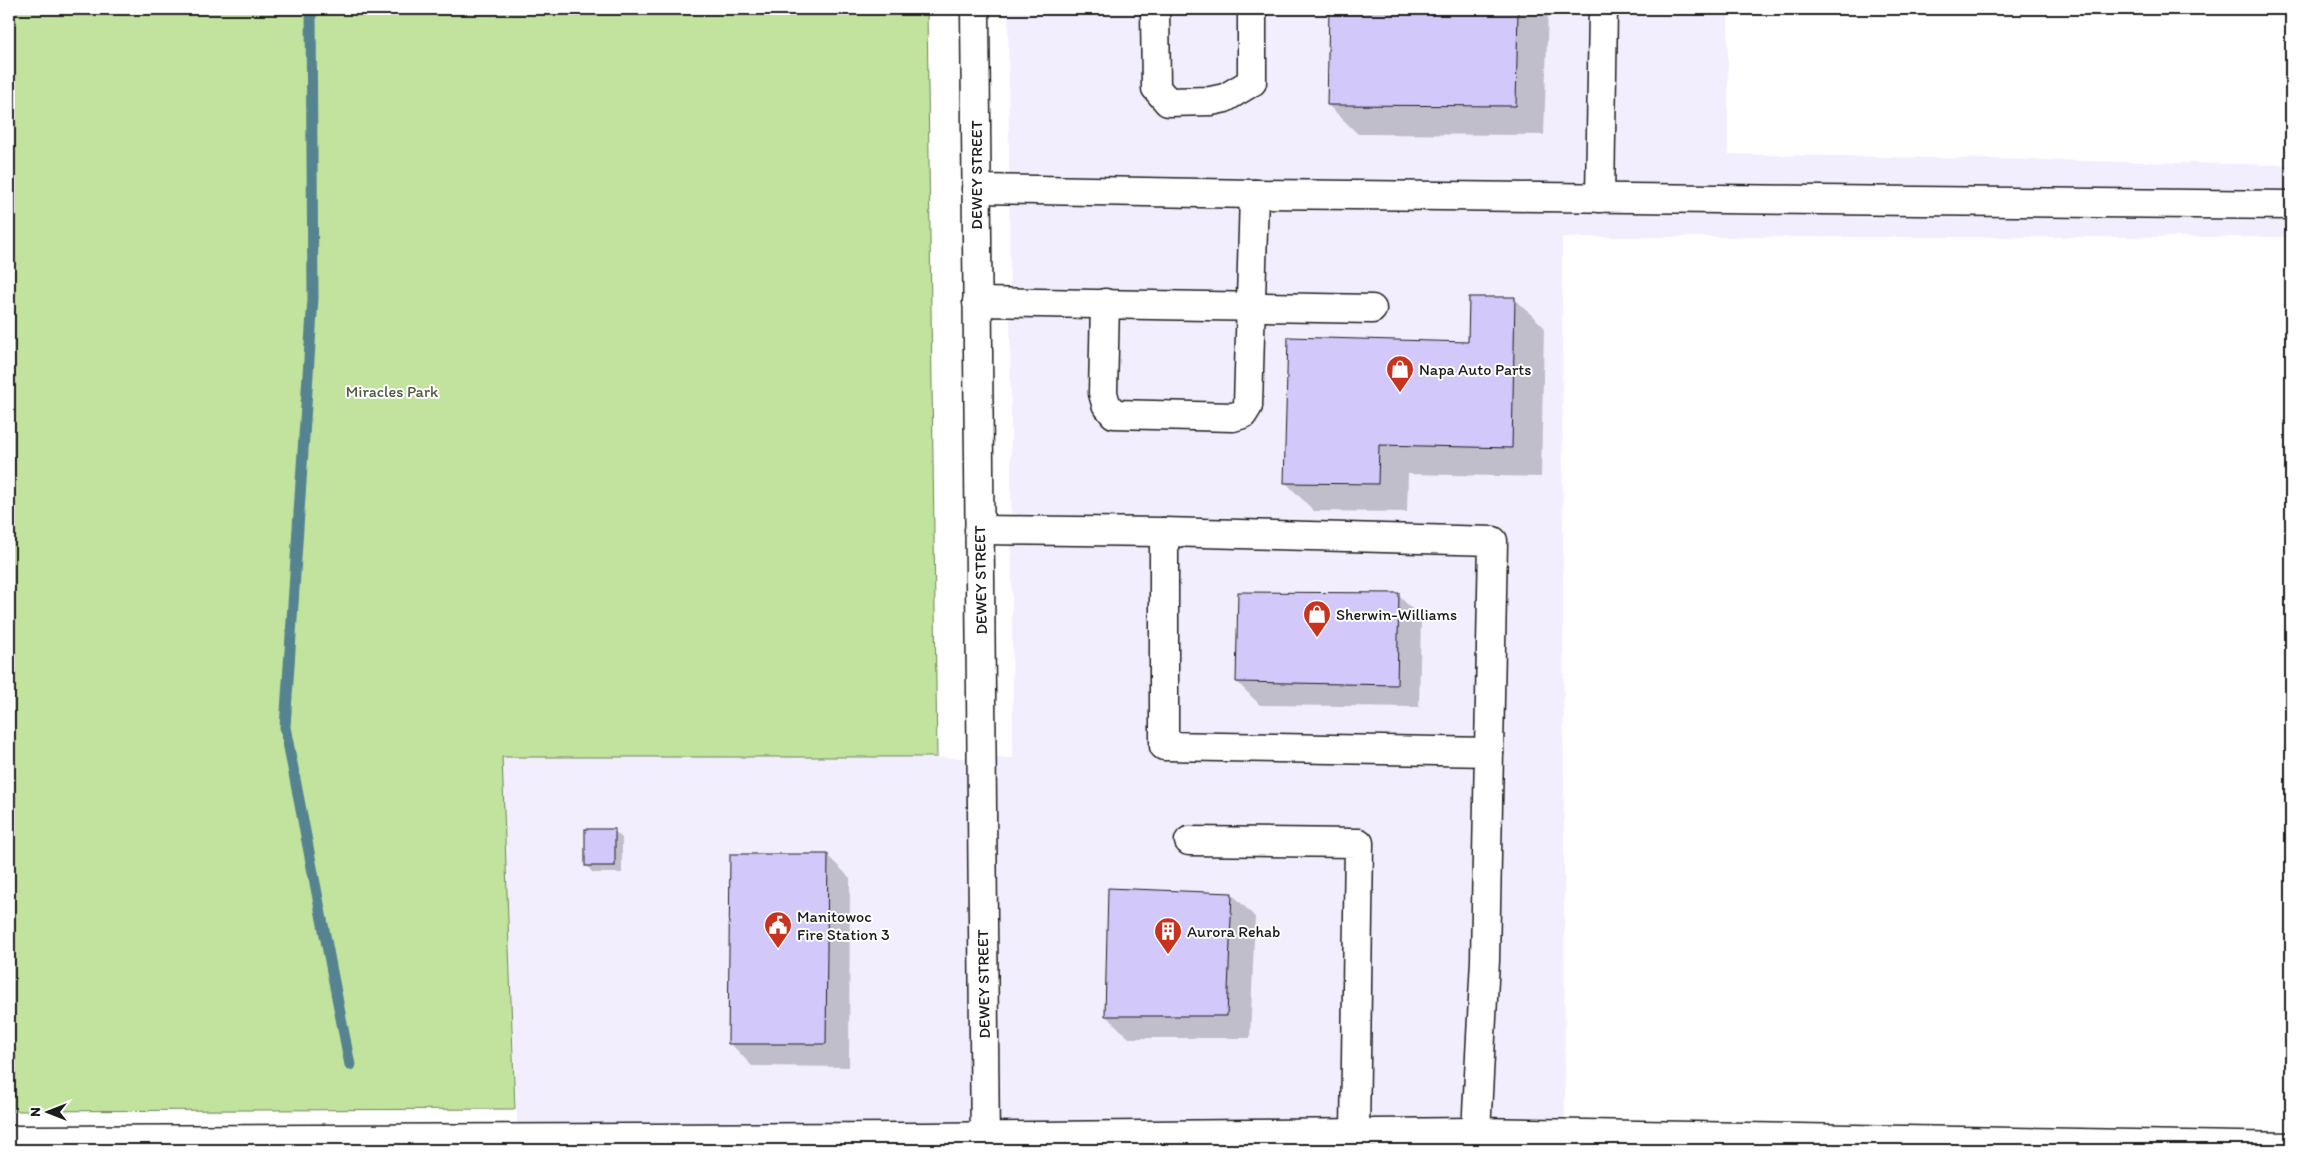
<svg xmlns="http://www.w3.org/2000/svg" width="2300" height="1159" font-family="Itim,sans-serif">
	<rect width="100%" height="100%" fill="#fff"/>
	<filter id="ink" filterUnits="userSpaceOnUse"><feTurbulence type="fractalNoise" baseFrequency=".02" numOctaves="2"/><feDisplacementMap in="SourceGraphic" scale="10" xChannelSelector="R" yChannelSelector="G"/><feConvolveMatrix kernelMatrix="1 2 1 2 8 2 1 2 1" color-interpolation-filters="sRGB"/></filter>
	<g filter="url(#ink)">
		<path fill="#f2eefe" d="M 1008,9 L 1728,9 L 1728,154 L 2291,165 L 2291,237 L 1562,237 L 1565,1135 L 1958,1150 L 518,1150 L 502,757 L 1013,758 Z"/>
		<path fill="#c1e39d" stroke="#6e805c" d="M 9,9 L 927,9 L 937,757 L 502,757 L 515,1109 L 9,1111 Z"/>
		<g fill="#0003">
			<path d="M 1330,9 L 1548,9 L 1544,135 L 1358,134 L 1328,105 Z"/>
			<path d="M 1514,298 L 1544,327 L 1541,477 L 1408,474 L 1407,512 L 1314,511 L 1285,482 L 1469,343 Z"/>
			<path d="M 1398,595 L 1421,618 L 1419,707 L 1260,705 L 1237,682 Z"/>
			<path d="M 614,831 L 622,838 L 622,873 L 593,873 L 586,865 Z"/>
			<path d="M 827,855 L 850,878 L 849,1067 L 752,1066 L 730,1043 Z"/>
			<path d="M 1232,894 L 1255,917 L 1250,1038 L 1129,1038 L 1106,1016 Z"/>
		</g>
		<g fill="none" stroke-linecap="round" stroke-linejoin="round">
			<path stroke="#568390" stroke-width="11" d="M 311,9 L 313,298 L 285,727 L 350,1065"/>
		</g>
		<g fill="#d2c8fa" stroke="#1c1c1c">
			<path d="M 1329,9 L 1518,9 L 1516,106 L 1327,105 Z"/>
			<path d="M 1469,297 L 1515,297 L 1512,448 L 1379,445 L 1378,484 L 1284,483 L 1288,337 L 1468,342 Z"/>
			<path d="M 1238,592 L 1399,593 L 1397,685 L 1236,682 Z"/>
			<rect x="585" y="829" width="30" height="37"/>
			<path d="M 730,854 L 828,854 L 826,1044 L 728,1044 Z"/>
			<path d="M 1108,888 L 1232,893 L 1227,1016 L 1105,1016 Z"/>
		</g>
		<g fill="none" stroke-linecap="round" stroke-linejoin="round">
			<g stroke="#1c1c1c" stroke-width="31">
				<g id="minor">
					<path d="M 975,9 L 985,1150"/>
					<path d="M 1155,9 L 1156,88 L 1168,102 L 1211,101 L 1225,98 L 1252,82 L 1252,9"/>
					<path d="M 976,189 L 1254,194 L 2291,205"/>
					<path d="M 1600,198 L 1603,9"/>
					<path d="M 977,302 L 1372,309"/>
					<path d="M 1105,303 L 1103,393 L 1106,404 L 1114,414 L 1233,417 L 1243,414 L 1248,406 L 1254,194"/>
					<path d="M 979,530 L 1164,532 L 1493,541 L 1485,960 L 1476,1132"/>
					<path d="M 1164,532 L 1164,746 L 1489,752"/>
					<path d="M 1189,841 L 1359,843 L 1355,1133"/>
					<path d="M 9,1140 L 923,1137 L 1476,1132 L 2291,1147"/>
				</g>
			</g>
			<use href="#minor" stroke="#fff" stroke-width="28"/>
		</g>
	</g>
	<defs>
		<g id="shop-pin" transform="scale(1.4375)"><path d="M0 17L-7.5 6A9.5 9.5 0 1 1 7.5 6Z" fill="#c8321e" stroke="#fff"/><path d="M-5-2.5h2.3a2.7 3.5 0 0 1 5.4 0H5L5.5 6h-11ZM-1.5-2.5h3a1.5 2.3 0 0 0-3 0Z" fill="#fff"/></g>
		<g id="civic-pin" transform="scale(1.4375)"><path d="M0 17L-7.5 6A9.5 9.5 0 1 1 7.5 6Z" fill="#c8321e" stroke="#fff"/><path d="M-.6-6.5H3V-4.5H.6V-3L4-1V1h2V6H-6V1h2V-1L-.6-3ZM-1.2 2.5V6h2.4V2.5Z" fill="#fff"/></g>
		<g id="building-pin" transform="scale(1.4375)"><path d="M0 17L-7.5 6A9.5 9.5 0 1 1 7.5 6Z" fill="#c8321e" stroke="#fff"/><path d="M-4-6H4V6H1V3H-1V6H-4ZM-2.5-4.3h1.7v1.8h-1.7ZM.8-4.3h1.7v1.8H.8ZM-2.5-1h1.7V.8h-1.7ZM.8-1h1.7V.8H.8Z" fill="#fff"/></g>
	</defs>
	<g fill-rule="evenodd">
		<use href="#shop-pin" x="1400" y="369"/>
		<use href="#shop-pin" x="1317" y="614"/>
		<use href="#civic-pin" x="778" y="925"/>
		<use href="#building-pin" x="1168" y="931"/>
	</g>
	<g text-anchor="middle" stroke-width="4" stroke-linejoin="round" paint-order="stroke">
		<g font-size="16" fill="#1c1c1c" stroke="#fff">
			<text transform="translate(976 175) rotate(-90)" y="6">DEWEY STREET</text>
			<text transform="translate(980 580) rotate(-91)" y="6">DEWEY STREET</text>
			<text transform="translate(983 984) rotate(-91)" y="6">DEWEY STREET</text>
		</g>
		<g font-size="16" fill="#1c1c1c" stroke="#fff" text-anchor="start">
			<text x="1419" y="375">Napa Auto Parts</text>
			<text x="1336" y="620">Sherwin-Williams</text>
			<text x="797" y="922">Manitowoc<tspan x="797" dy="18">Fire Station 3</tspan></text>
			<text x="1187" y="937">Aurora Rehab</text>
		</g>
		<g font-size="16" fill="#4e5843" stroke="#fff">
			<text x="392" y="397">Miracles Park</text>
		</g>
	</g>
	<rect width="2300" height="1159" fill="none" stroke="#fff" stroke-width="30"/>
	<rect x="15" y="15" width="2270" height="1129" fill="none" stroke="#1c1c1c" stroke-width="2" filter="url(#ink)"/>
	<g transform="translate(48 1112) rotate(270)" stroke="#ffffff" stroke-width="4" paint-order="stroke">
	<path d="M0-4L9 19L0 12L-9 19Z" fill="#1c1c1c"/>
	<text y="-8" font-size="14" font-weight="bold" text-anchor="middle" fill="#1c1c1c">N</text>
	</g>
</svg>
